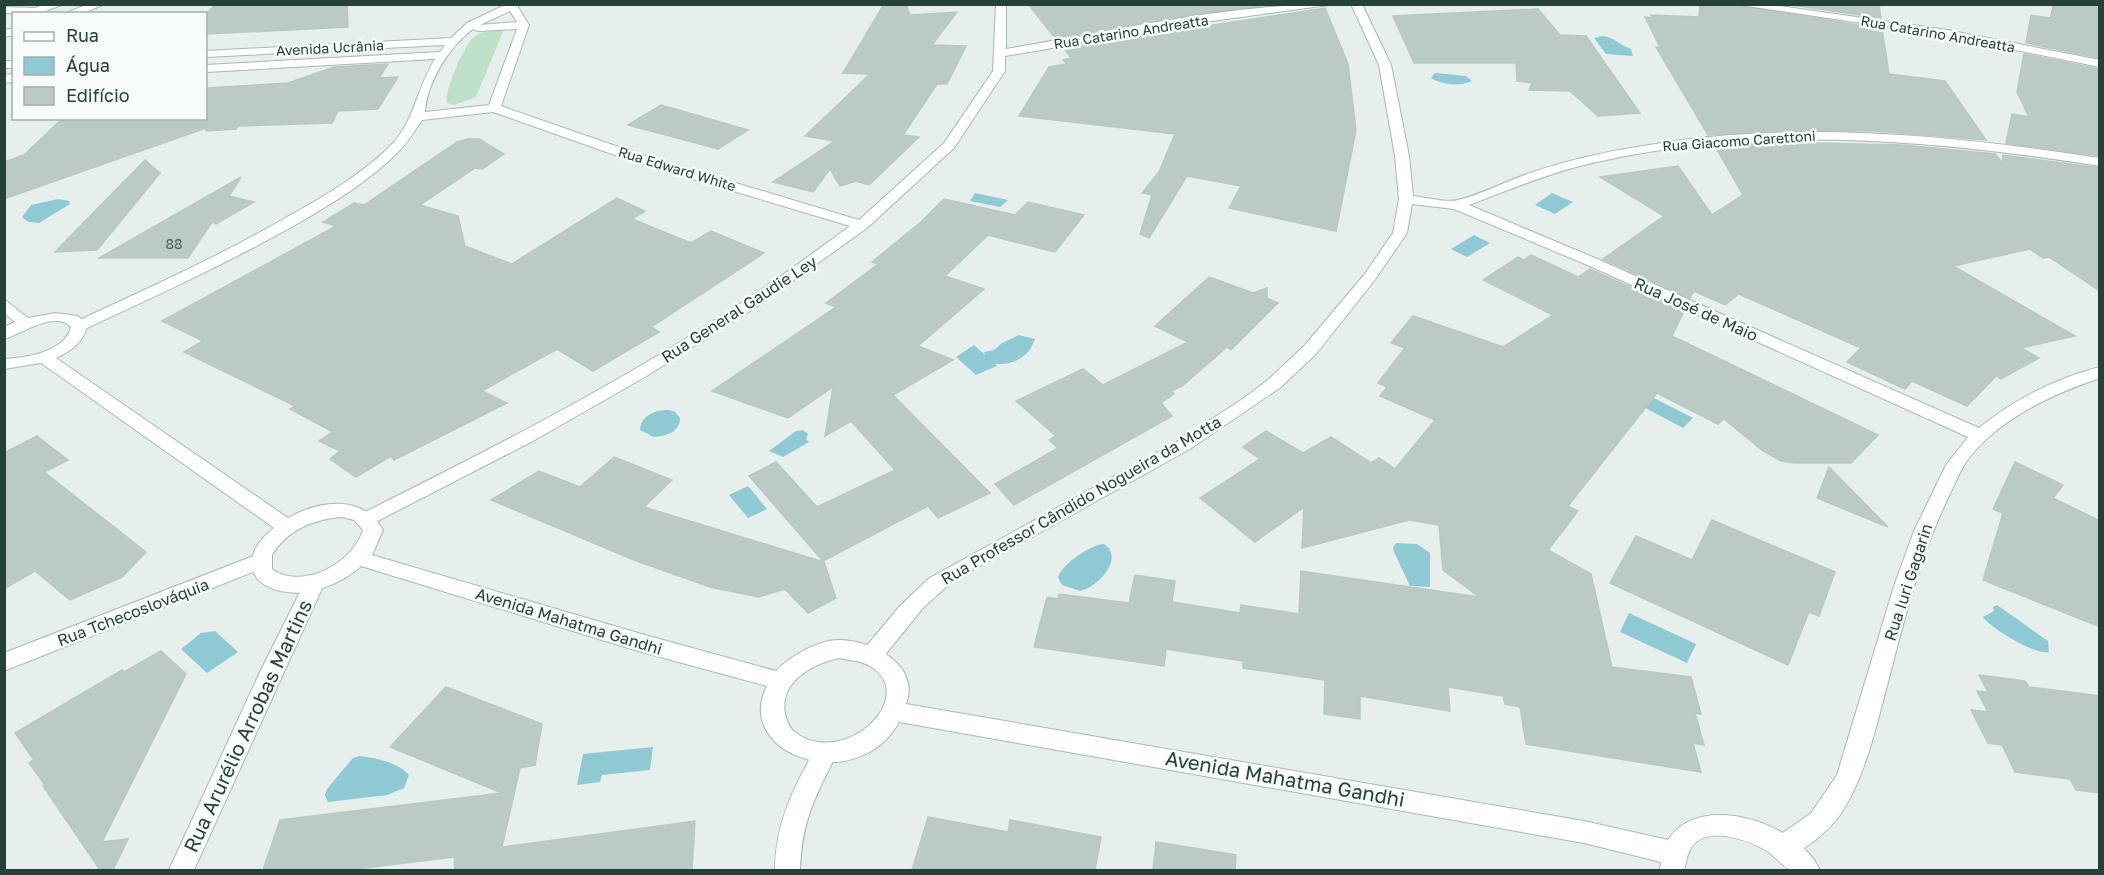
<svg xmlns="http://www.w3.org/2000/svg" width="2104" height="875" font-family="'Golos Text',sans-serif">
	<rect width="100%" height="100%" fill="#e6efeb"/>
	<path fill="#bfe0c8" d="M 505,27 L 476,97 L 454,105 L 447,103 C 444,90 462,53 470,41 C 476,32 495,29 505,27 Z"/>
	<g fill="#8ec9d4">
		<path d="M 1602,36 C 1615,37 1619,45 1631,49 L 1633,56 L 1606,54 L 1594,38 Z"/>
		<path d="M 1435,73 L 1466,76 L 1472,81 C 1459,87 1443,85 1431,78 Z"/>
		<path d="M 975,193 L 1008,200 L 1000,207 L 970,201 Z"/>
		<path d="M 1552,193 L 1573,202 L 1555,214 L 1535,205 Z"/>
		<path d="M 58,199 L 69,201 L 70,204 L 39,223 L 28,222 L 22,217 L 31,205 Z"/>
		<path d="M 1474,235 L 1490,243 L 1467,257 L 1451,249 Z"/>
		<path d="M 1019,335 L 1035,339 C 1029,357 1014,365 995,364 L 997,366 L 976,375 L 956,357 L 974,345 L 985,355 L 984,352 L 994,350 L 1002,343 Z"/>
		<path d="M 1650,396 L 1693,418 L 1683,428 L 1640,405 Z"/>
		<path d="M 669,410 L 675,412 L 680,418 C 680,432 666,436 654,437 L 640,430 C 641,415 655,410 669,410 Z"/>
		<path d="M 803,430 L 808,434 L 806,439 L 809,442 L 783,457 L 769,451 L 796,431 Z"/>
		<path d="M 748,486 L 767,509 L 748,518 L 729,495 Z"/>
		<path d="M 1396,543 L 1417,544 L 1430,553 L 1430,587 L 1410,586 L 1394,552 L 1393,547 Z"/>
		<path d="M 1104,544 C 1125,558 1098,587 1080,591 L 1062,585 L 1058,578 C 1060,565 1092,544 1104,544 Z"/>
		<path d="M 1997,605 L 2048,641 L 2049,652 C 2037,656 1990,628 1983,617 L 1994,611 L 1993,607 Z"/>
		<path d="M 1629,613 L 1696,644 L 1687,663 L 1620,632 Z"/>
		<path d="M 215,631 L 238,652 L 207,673 L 181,649 L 201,633 Z"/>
		<path d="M 653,747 L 650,770 L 602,775 L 600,782 L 577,785 L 583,754 Z"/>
		<path d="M 359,756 C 376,758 397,762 409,775 L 404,788 L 387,795 L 328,802 L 325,795 L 327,789 L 353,758 Z"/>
	</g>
	<g fill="#bbcac4" stroke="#b8c9c2" stroke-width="1.5">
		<path d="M 215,4 L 347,4 L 348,27 L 206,34 L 206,15 Z"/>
		<path d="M 884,4 L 906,4 L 910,15 L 957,12 L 932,45 L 966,46 L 947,84 L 937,84 L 903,135 L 919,137 L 869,185 L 856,181 L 840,186 L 830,169 L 813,192 L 773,182 L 835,141 L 805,136 L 870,74 L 843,73 Z"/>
		<path d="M 1028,4 L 1275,4 L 1170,18 L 1055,38 Z"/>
		<path d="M 1700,4 L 1732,4 L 1882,29 L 1889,74 L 1945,81 L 1986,140 L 1874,131 L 1818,130 L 1708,135 L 1656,47 L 1660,47 L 1645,17 L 1653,18 L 1651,15 L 1699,17 Z"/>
		<path d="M 1785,4 L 1879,4 L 1881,18 Z"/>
		<path d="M 2054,4 L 2100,4 L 2100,58 L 2026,43 L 2031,15 L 2050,18 Z"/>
		<path d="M 1325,8 L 1348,64 L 1356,130 L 1336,231 L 1229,208 L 1241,186 L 1187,176 L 1149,238 L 1140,234 L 1152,195 L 1142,193 L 1159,172 L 1175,134 L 1019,116 L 1049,67 L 1067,64 L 1063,60 L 1071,58 L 1064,48 Z"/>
		<path d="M 1538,9 L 1560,35 L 1586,36 L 1640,113 L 1598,116 L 1570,91 L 1529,90 L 1532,83 L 1517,81 L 1516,63 L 1414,63 L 1393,16 Z"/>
		<path d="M 2024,54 L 2100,69 L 2100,156 L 2006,143 L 2012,114 L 2029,117 L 2017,92 Z"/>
		<path d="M 388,64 L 379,78 L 398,77 L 378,109 L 338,111 L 332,123 L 238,126 L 236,129 L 206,131 L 206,128 L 4,199 L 4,162 L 24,155 L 63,118 L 206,118 L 206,88 L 288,83 L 334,67 Z"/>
		<path d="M 661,105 L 748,130 L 718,149 L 628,125 Z"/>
		<path d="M 468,139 L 479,139 L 504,154 L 482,169 L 475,168 L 420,205 L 458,216 L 465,246 L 512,264 L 617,198 L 645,211 L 632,219 L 691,243 L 711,231 L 764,253 L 651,327 L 659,332 L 593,371 L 557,349 L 482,391 L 507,403 L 394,460 L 391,456 L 356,477 L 330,459 L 340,451 L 319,441 L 333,432 L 290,409 L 295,406 L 184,352 L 203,341 L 162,321 L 336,226 L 323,222 L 354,203 L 364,205 L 457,142 Z"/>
		<path d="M 1772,142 L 1903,145 L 1995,154 L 2002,163 L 2003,155 L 2100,168 L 2100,291 L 2049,257 L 2043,258 L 2030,249 L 1953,266 L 2075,336 L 2021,348 L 2039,358 L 2001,379 L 1996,376 L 1967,406 L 1912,381 L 1905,389 L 1847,362 L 1861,348 L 1739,294 L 1725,305 L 1694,291 L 1690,298 L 1603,259 L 1664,216 L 1600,177 L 1678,166 L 1712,215 L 1743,195 L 1715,146 Z"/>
		<path d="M 145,160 L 160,173 L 97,250 L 55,252 Z"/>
		<path d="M 241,177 L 229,196 L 254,202 L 216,224 L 212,222 L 188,258 L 99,258 Z"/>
		<path d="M 944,199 L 1015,215 L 1028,202 L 1084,215 L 1055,252 L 988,235 L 945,276 L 984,289 L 918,346 L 953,360 L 893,395 L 990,493 L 938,518 L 928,506 L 823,561 L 749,476 L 776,462 L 817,507 L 895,470 L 851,421 L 825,436 L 833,387 L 788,418 L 712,391 L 836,307 L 826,303 L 878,264 L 872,262 L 921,222 Z"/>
		<path d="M 1531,255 L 1578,277 L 1590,269 L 1684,311 L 1672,336 L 1878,435 L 1851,463 L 1794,463 L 1781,461 L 1763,451 L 1724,419 L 1718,424 L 1657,393 L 1568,506 L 1578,511 L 1548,550 L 1591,574 L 1612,667 L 1691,677 L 1701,714 L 1695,713 L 1704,745 L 1693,743 L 1701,772 L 1526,744 L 1520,707 L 1505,704 L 1503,696 L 1448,687 L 1450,711 L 1360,696 L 1360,719 L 1324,714 L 1325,680 L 1243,668 L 1243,661 L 1166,649 L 1164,666 L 1034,647 L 1047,597 L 1058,599 L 1059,594 L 1129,603 L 1135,575 L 1175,581 L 1172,602 L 1240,613 L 1241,605 L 1299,614 L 1301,571 L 1479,597 L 1443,570 L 1439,525 L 1409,520 L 1302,548 L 1304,507 L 1255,542 L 1200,498 L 1260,459 L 1243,447 L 1266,431 L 1303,453 L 1331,437 L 1371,463 L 1379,458 L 1395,469 L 1435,420 L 1380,396 L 1387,387 L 1378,383 L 1405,348 L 1391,343 L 1413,316 L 1503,347 L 1553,315 L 1483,280 L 1518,257 L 1524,260 Z"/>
		<path d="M 1209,277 L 1253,293 L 1267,288 L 1267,298 L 1278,303 L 1231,350 L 1227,347 L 1182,386 L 1171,391 L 1174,394 L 1161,403 L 1172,416 L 1014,505 L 995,484 L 1058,448 L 1049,440 L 1056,436 L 1016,401 L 1083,369 L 1103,385 L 1188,342 L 1155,326 Z"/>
		<path d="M 37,436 L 68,460 L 44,472 L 146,552 L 122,577 L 70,600 L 35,571 L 4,589 L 4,453 Z"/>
		<path d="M 614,457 L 672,480 L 644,507 L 824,562 L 836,598 L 808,613 L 785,589 L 759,597 L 710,587 L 634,560 L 491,500 L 539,471 L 580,487 Z"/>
		<path d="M 2015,462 L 2063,485 L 2053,498 L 2100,521 L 2100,627 L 1983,580 L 2003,513 L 1993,509 Z"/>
		<path d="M 1829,467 L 1888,527 L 1817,498 Z"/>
		<path d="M 1712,520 L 1835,572 L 1819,616 L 1809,612 L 1788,665 L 1610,583 L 1636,536 L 1692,560 Z"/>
		<path d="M 161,651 L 186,674 L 102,842 L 128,839 L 113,870 L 100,870 L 43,786 L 45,785 L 29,763 L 34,760 L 15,733 L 122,670 L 124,672 Z"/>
		<path d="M 1979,675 L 2025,681 L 2029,687 L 2100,696 L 2100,793 L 2076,790 L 2070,779 L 2015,772 L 2002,745 L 1988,743 L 1971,710 L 1988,712 L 1977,691 L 1988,692 Z"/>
		<path d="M 446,687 L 542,724 L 535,765 L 520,768 L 502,847 L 695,821 L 692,870 L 455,870 L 454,857 L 348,870 L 263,870 L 280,820 L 502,793 L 390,747 Z"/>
		<path d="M 928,817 L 1008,832 L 1010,820 L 1101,837 L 1095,870 L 912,870 Z"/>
		<path d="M 1156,842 L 1236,855 L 1235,870 L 1153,870 Z"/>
	</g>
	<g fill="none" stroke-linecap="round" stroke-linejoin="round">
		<g stroke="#a8b8b2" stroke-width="2">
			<g id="street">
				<path d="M 507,4 L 516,4 L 529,25 L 501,106 L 636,153 L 859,220 L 944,143 L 993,71 L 996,4 L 1006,4 L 1006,49 C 1114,31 1225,4 1336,4 L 1205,22 L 1005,56 L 1005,71 L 954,148 L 867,228 L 761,304 L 645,377 L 533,441 L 368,526 L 361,524 L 358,519 L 361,514 C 493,448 627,380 750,297 C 784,275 817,250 850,226 L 626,159 L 493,112 L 422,120 C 415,130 409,141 400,150 C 371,180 333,203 297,224 C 228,263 156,296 85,329 L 73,329 L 71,326 L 73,323 C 146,289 218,257 287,217 C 323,197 363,174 392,144 C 415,120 417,87 435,59 L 206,72 L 206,65 L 440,52 L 445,45 L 206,57 L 206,51 L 451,38 L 467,23 ZM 510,11 L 517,22 L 480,25 ZM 473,29 L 478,31 L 517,29 L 489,105 L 425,112 C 427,82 449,47 473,29 Z"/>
				<path d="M 1351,4 L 1362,4 L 1391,65 L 1409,156 L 1413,196 C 1426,197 1445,203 1458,200 C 1482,194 1506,181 1530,173 C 1568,160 1608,151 1649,145 C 1798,120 1950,135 2100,158 L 2100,166 C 1927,139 1748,123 1576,167 C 1540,177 1505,191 1469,205 L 1595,258 L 1979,428 C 2013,400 2056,378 2100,367 L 2100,378 C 2053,394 2000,418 1969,458 C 1961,468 1956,482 1950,494 C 1917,560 1901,634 1882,705 C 1872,743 1862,782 1840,815 C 1826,834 1805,850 1783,859 L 1774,855 L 1771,847 L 1774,839 L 1811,813 L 1837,775 L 1894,586 L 1914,531 L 1946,465 L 1968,437 L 1585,264 L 1454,209 L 1412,204 L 1407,233 L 1374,281 L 1316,354 L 1281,387 L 1190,449 L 953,581 L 923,608 L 880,661 L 872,664 L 864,661 L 861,655 L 864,649 L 899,607 L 928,579 L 1178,441 L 1241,400 L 1269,379 L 1304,346 L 1364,275 L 1393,233 L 1399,199 L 1395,156 L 1379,65 Z"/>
				<path d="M 1734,4 L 1766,4 L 1947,30 L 2100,60 L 2100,67 L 1947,36 Z"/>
				<rect x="4" y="61" width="10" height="7"/>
				<path d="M 14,74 L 14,82 L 4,83 L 4,75 Z"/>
				<path d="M 261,553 L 268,556 L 271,561 L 268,566 L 4,671 L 4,653 Z"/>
				<path d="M 315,574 L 322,576 L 325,582 L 194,870 L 169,870 L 259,674 L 308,576 Z"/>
				<path d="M 825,743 L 833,746 L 837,753 C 815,798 802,819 800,870 L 775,870 C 775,824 794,786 817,746 Z"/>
			</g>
		</g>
		<g stroke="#a4bbb3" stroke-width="2">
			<g id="secondary">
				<path d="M 46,4 L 64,4 L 38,14 L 4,13 L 4,7 L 35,8 Z"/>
				<path d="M 88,4 L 105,4 L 81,14 L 64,14 Z"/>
				<path d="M 14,28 L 14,35 L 4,37 L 4,30 Z"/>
				<path d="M 4,299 L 28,318 L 55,313 L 78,316 L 87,326 C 83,343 71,351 56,358 L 288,518 C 319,500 363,494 383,530 L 372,555 L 638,633 L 776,671 C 790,656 818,640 839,640 C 872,640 921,665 906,704 L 1584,821 L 1668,840 C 1699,790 1799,823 1820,870 C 1812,871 1800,872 1792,870 C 1785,869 1774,856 1767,851 C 1747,839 1701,823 1689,852 C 1686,858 1686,865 1684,870 L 1660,870 L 1661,862 L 1584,843 L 899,722 C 857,798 732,755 767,686 L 638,651 L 361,566 C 343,583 311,596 287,592 C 243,586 242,552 274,528 L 41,363 L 4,369 L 4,359 C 26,358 65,352 71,327 C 54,310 22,334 4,339 L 4,327 L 15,322 L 4,313 ZM 342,517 L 354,520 L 363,530 C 353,563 302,591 272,569 L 272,555 C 287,530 314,519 342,517 ZM 839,658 C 848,660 862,661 870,666 C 921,698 843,768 796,733 C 790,729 787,722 785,714 C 779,682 812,664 839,658 Z"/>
			</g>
		</g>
		<use href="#street" fill="#fff" fill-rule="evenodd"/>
		<use href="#secondary" fill="#fff" fill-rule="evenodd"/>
	</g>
	<g text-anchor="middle" stroke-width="5" stroke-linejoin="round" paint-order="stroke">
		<g font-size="14" fill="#24423a" stroke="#f7fbf9">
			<text transform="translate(1131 32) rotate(-9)" y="5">Rua Catarino Andreatta</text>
			<text transform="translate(1938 34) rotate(10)" y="5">Rua Catarino Andreatta</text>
			<text transform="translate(330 48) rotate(-3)" y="5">Avenida Ucrânia</text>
			<text transform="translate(1739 141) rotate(-4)" y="5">Rua Giacomo Carettoni</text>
			<text transform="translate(677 169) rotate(17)" y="5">Rua Edward White</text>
		</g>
		<g font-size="14" fill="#4a645c">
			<text x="174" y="249">88</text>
		</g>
		<g font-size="16" fill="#24423a" stroke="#f7fbf9">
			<text transform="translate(739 309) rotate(-33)" y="6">Rua General Gaudie Ley</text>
			<text transform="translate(1696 309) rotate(24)" y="6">Rua José de Maio</text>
			<text transform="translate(1081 500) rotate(-30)" y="6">Rua Professor Cândido Nogueira da Motta</text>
			<text transform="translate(1908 582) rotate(-72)" y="6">Rua Iuri Gagarin</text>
			<text transform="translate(133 612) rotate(-21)" y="6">Rua Tchecoslováquia</text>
			<text transform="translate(569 621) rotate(17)" y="6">Avenida Mahatma Gandhi</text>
		</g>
		<g font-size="20" fill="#24423a" stroke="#f7fbf9">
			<text transform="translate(248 726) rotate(-65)" y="7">Rua Arurélio Arrobas Martins</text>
			<text transform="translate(1285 779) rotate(10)" y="7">Avenida Mahatma Gandhi</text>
		</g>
	</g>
	<rect width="2104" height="875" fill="none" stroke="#24423a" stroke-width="12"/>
	<rect x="12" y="12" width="195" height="108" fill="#f7fbf9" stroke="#a3b1ad" stroke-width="1.5"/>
	<rect x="24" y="32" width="30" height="9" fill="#ffffff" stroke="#a3b1ad" stroke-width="1.5"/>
	<text x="66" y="42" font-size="18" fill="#24423a">Rua</text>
	<rect x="24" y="57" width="30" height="18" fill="#8ec9d4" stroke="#a3b1ad" stroke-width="1.5"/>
	<text x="66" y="72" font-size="18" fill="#24423a">Água</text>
	<rect x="24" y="87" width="30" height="18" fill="#bbcac4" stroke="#a3b1ad" stroke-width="1.5"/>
	<text x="66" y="102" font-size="18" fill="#24423a">Edifício</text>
</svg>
